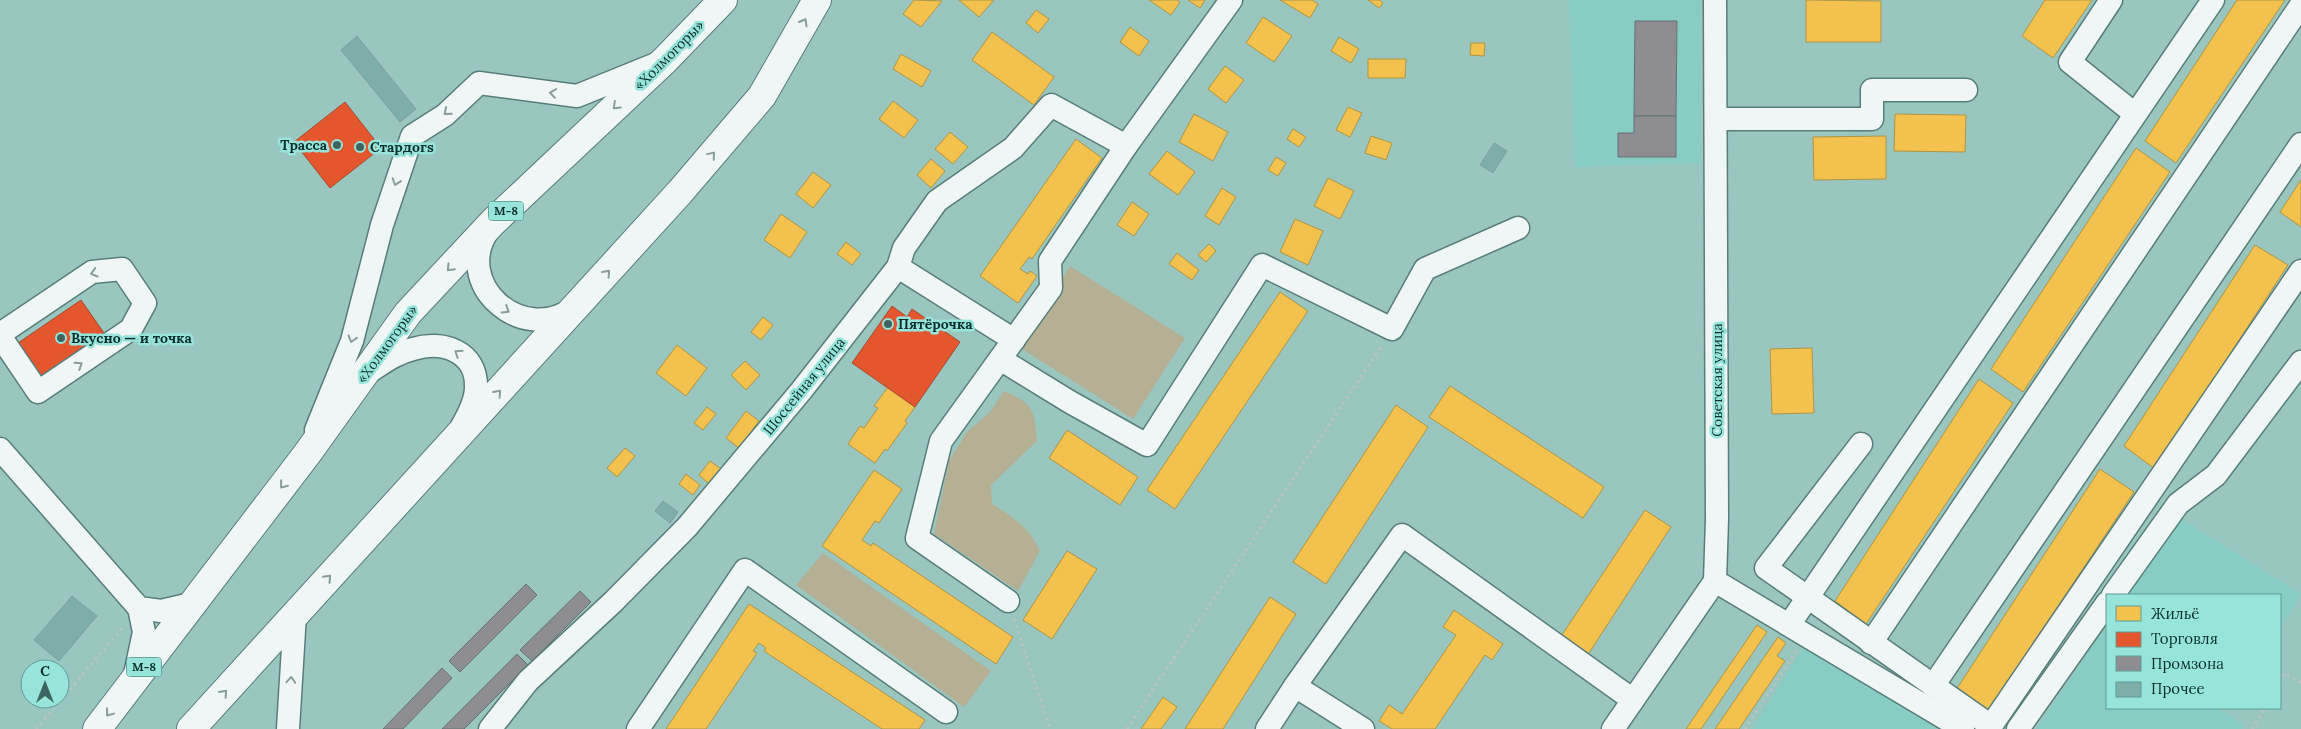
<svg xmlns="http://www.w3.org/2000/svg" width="2301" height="729" font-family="Lora,serif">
	<rect width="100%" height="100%" fill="#9ac6c0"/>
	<g fill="#87cdc4">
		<path d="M 1569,0 L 1700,0 L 1700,163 L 1575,167 Z"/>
		<path d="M 2175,515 L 2301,594 L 2280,629 L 2280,595 L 2123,595 Z"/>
		<path d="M 2102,632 L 2107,635 L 2107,708 L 2218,708 L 2244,725 L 2241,729 L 2037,729 Z"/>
		<path d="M 1805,645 L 1937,729 L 1752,729 Z"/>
	</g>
	<g fill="#b5af93">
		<path d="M 1070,266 L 1185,338 L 1133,419 L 1019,347 Z"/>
		<path d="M 1004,391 C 1034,404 1034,409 1037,441 L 991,485 L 992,504 C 1013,517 1030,528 1040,551 L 1018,591 L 934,534 L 949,461 L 967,432 L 990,412 Z"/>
		<path d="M 823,553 L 991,671 L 964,707 L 796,585 Z"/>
	</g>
	<g fill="#f2c14e" stroke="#ad9544">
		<path d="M 914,0 L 942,1 L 921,27 L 903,14 Z"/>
		<path d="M 959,0 L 994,0 L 979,17 Z"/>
		<path d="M 1149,0 L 1177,0 L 1180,2 L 1171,15 Z"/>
		<path d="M 1188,0 L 1205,0 L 1200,8 Z"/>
		<path d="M 1280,0 L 1312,0 L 1318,4 L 1310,18 Z"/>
		<path d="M 1368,0 L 1380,0 L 1383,3 L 1379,8 Z"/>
		<path d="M 1806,0 L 1881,1 L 1881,42 L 1806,42 Z"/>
		<path d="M 2045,0 L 2092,0 L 2053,58 L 2022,36 Z"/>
		<path d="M 2237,0 L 2285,0 L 2176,163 L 2145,141 Z"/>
		<path d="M 1036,10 L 1049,19 L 1038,33 L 1026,23 Z"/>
		<path d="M 1263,17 L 1292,36 L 1274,62 L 1246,43 Z"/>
		<path d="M 1130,27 L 1149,41 L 1139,56 L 1120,42 Z"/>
		<path d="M 992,32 L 1054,77 L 1034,105 L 972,60 Z"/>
		<path d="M 1339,37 L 1359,49 L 1351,63 L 1331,51 Z"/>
		<path d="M 1471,43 L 1485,43 L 1484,56 L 1470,55 Z"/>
		<path d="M 901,54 L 931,71 L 922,87 L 893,69 Z"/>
		<path d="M 1368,59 L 1406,59 L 1405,78 L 1368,78 Z"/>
		<path d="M 1225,66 L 1244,80 L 1226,103 L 1208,89 Z"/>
		<path d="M 893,101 L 918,120 L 904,138 L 879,119 Z"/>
		<path d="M 1348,107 L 1362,113 L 1350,137 L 1336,130 Z"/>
		<path d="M 1194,114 L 1228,132 L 1213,161 L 1179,142 Z"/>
		<path d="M 1895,114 L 1966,115 L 1965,152 L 1894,151 Z"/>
		<path d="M 1293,129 L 1306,137 L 1299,147 L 1287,139 Z"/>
		<path d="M 950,132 L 968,147 L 953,164 L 935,149 Z"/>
		<path d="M 1371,136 L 1392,143 L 1386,160 L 1365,153 Z"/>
		<path d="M 1886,136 L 1886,179 L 1814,180 L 1813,137 Z"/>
		<path d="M 1076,139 L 1102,158 L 1032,259 L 1029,257 L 1020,269 L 1028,274 L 1030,271 L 1037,276 L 1018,303 L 980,276 Z"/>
		<path d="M 2136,148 L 2170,172 L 2023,392 L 1991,369 Z"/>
		<path d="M 1167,151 L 1195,172 L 1178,195 L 1149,174 Z"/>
		<path d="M 1276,157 L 1286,163 L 1278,176 L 1268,170 Z"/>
		<path d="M 931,159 L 945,171 L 931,188 L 917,175 Z"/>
		<path d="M 813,172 L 831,185 L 813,208 L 796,194 Z"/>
		<path d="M 1328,178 L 1354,191 L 1340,219 L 1314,206 Z"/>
		<path d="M 2301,180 L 2301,227 L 2280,212 Z"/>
		<path d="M 1222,188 L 1236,197 L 1219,225 L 1205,216 Z"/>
		<path d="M 1132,202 L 1149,214 L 1134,236 L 1117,225 Z"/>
		<path d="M 781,214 L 807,232 L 790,258 L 764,240 Z"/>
		<path d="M 1295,219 L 1323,231 L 1308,265 L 1280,252 Z"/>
		<path d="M 846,242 L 861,254 L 852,265 L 837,254 Z"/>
		<path d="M 1209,244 L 1216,251 L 1206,262 L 1198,255 Z"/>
		<path d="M 2255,245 L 2288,265 L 2155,469 L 2124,446 Z"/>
		<path d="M 1177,253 L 1199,270 L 1192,280 L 1169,264 Z"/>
		<path d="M 1280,292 L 1308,311 L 1175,509 L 1147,490 Z"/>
		<path d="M 763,317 L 773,325 L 761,340 L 751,332 Z"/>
		<path d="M 677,345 L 707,368 L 686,396 L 656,373 Z"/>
		<path d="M 1812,348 L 1814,413 L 1772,414 L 1770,349 Z"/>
		<path d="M 745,361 L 760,375 L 746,390 L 731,375 Z"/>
		<path d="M 1979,379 L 2013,403 L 1866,624 L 1835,601 Z"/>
		<path d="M 1450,386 L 1604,487 L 1583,518 L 1429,417 Z"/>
		<path d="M 888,387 L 915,407 L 905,421 L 907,423 L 887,451 L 885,449 L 875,463 L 848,444 L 860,426 L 864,428 L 878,408 L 874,406 Z"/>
		<path d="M 1396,405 L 1428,427 L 1326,584 L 1293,562 Z"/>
		<path d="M 707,407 L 716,414 L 703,430 L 694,423 Z"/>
		<path d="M 746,411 L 759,421 L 739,448 L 726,438 Z"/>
		<path d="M 1067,430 L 1138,477 L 1120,505 L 1049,458 Z"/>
		<path d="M 625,448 L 635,456 L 617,477 L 607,468 Z"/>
		<path d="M 710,461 L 721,469 L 709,484 L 699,475 Z"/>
		<path d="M 2100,469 L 2134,492 L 1987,713 L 1956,690 Z"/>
		<path d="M 874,470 L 902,489 L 879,523 L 875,521 L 862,540 L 871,546 L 873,543 L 1013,637 L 996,664 L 822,546 Z"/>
		<path d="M 686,474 L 700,485 L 693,495 L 679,484 Z"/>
		<path d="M 1645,510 L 1671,527 L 1587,656 L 1560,638 Z"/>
		<path d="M 1067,551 L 1097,569 L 1052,639 L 1023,620 Z"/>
		<path d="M 1270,597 L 1296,614 L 1223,729 L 1185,729 Z"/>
		<path d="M 749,604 L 925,720 L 919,729 L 882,729 L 764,651 L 766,648 L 759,643 L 753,651 L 757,653 L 706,729 L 666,729 Z"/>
		<path d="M 1454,610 L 1503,644 L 1492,660 L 1485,655 L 1435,729 L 1392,729 L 1379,721 L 1389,705 L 1402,714 L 1456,635 L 1443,627 Z"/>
		<path d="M 1757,625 L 1767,632 L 1701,729 L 1686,729 Z"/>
		<path d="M 1778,637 L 1786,643 L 1777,656 L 1785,661 L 1739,729 L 1715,729 Z"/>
		<path d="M 1163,697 L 1177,707 L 1161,729 L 1141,729 Z"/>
	</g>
	<g fill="#e4572e" stroke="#a44b2d">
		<path d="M 345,102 L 381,148 L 330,188 L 294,142 Z"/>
		<path d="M 81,300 L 104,333 L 41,376 L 18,343 Z"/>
		<path d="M 892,306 L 907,317 L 912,309 L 960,342 L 915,407 L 852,363 Z"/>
	</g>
	<g fill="#8d8d92" stroke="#677173">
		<path d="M 1635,21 L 1677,21 L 1676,116 L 1634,116 Z"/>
		<path d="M 1634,116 L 1676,116 L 1676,157 L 1618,157 L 1618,133 L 1634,133 Z"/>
		<path d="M 526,584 L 537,595 L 460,672 L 449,661 Z"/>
		<path d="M 580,591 L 591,602 L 532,661 L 520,650 Z"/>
		<path d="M 517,654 L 528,665 L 464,729 L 442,729 Z"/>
		<path d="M 442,668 L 452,678 L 403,729 L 383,729 Z"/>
	</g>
	<g fill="#7eaea8" stroke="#7ea19d">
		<path d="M 357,36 L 416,109 L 400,122 L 341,50 Z"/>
		<path d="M 1494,143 L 1507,151 L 1493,173 L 1480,165 Z"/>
		<path d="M 663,501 L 678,512 L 670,523 L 655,511 Z"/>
		<path d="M 72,596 L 97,616 L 59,661 L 34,640 Z"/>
	</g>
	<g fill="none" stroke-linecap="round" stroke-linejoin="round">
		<g stroke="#587e7a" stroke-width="25">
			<g id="minor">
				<path d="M 2111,0 L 2070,62 L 2135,114"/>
				<path d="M 1716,119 L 1872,119 L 1872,90 L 1966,90"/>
				<path d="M 489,229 C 451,283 521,346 574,308"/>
				<path d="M 898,267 L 1014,340"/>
				<path d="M 0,334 L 92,272 L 122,269 L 145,303 L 131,329 L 38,392 L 0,336"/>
				<path d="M 1000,359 L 1070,402 L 1147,445 L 1262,265 L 1392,329 L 1425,269 L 1518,228"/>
				<path d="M 369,372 C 383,363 396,353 413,349 C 442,340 477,351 476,387 C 476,401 469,414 462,426"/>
				<path d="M 316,430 L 352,341 L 382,225 L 412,136 L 445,115 L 479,83 L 577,96 L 656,64"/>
				<path d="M 1861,444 L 1766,568 L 1991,726 L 2301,271"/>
				<path d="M 0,449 L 139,608 L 161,611 L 191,604"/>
				<path d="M 1715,581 L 1963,729"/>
				<path d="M 2113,595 L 2178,504 L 2216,475 L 2301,362"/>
				<path d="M 1008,601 L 917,538 L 941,441 L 1051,288 L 1050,261 L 1126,146 L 1231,0"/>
				<path d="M 1789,625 L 2213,0"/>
				<path d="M 1871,643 L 2301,5"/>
				<path d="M 134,679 L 144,632 L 139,608"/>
				<path d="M 1295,686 L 1402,535 L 1633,700"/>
				<path d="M 1933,686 L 2301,144"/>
				<path d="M 288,729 L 295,614"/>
				<path d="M 490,729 L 528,681 L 613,602 L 687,527 L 801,391 L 898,267 L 904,248 L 937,201 L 1013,148 L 1051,105 L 1126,146"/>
				<path d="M 638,729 L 745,570 L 946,712"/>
				<path d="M 1267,729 L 1295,686 L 1363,729"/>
				<path d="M 1613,729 L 1715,581 L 1717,519 L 1715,0"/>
				<path d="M 2018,729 L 2107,603"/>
			</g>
		</g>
		<g stroke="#587e7a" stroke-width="30">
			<g id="highway">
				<path d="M 97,729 L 307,454 L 408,313 L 493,222 L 664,61 L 723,0"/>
				<path d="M 191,729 L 680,192 L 762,96 L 817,0"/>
			</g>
		</g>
		<g stroke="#b8c5c3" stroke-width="3" stroke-dasharray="2.5 4" stroke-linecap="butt">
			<path d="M 1014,619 L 1050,729"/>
			<path d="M 2280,682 L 2285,673 L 2301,683"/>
			<path d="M 36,729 L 123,627"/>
			<path d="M 1127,729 L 1382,345"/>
			<path d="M 1745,729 L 1796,652"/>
			<path d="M 2252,729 L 2265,708"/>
		</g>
		<use href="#minor" stroke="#f0f6f6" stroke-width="22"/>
		<use href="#highway" stroke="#f0f6f6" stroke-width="28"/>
	</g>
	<defs><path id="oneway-chevron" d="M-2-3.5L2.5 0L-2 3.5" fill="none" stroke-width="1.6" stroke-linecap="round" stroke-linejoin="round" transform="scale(1.25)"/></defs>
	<g stroke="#8a9c9b">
		<use href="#oneway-chevron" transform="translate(804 22) rotate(-60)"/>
		<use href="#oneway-chevron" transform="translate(553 93) rotate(-172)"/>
		<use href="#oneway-chevron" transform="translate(616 106) rotate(137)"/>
		<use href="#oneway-chevron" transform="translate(447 112) rotate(140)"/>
		<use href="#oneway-chevron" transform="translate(712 155) rotate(-50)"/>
		<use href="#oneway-chevron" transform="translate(396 182) rotate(109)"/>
		<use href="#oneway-chevron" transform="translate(450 268) rotate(133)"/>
		<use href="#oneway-chevron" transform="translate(94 273) rotate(164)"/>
		<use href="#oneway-chevron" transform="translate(607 273) rotate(-48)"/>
		<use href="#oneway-chevron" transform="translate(506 310) rotate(32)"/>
		<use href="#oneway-chevron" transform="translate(352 339) rotate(107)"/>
		<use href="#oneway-chevron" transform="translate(458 353) rotate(-146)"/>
		<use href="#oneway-chevron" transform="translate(79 365) rotate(-34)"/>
		<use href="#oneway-chevron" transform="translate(498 393) rotate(-48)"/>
		<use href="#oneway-chevron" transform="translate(283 485) rotate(128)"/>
		<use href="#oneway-chevron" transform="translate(328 578) rotate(-47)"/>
		<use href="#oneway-chevron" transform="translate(291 680) rotate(-86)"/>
		<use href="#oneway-chevron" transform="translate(224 693) rotate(-48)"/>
		<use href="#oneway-chevron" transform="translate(109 713) rotate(127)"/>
	</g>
	<g fill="#3e645f" stroke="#96e4da" stroke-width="2">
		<circle cx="337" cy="145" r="5"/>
		<circle cx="360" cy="147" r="5"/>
		<circle cx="888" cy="324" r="5"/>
		<circle cx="61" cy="338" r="5"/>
	</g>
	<g text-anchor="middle" stroke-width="5" stroke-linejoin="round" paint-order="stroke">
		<g fill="#96e4da" stroke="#366560" stroke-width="1">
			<rect x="488.5" y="201.5" width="35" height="19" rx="4"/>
			<rect x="126.5" y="657.5" width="35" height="19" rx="4"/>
		</g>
		<g font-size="12" font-weight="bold" fill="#0d2f2b">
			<text x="506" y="215">М-8</text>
			<text x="144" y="671">М-8</text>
		</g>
		<g font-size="14" fill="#0d2f2b" stroke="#96e4da">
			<text transform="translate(669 55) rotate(-45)" y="5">«Холмогоры»</text>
			<text transform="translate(387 344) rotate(-54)" y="5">«Холмогоры»</text>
			<text transform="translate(1717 380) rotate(-90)" y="5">Советская улица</text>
			<text transform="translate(804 386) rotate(-51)" y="5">Шоссейная улица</text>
		</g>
		<g font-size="14" font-weight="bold" fill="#0d2f2b" stroke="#96e4da" text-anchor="start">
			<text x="327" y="150" text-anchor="end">Трасса</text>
			<text x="370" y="152">Стардогs</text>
			<text x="898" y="329">Пятёрочка</text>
			<text x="71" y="343">Вкусно — и точка</text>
		</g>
	</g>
	<rect x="2106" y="594" width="175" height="115" fill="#96e4da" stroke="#5f9c94"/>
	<rect x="2116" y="606" width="25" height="15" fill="#f2c14e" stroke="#5f9c94"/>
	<text x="2151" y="619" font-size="15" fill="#0d2f2b">Жильё</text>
	<rect x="2116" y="632" width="25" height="15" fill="#e4572e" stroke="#5f9c94"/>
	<text x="2151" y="644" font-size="15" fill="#0d2f2b">Торговля</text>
	<rect x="2116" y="656" width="25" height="15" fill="#8d8d92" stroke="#5f9c94"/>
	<text x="2151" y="669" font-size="15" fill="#0d2f2b">Промзона</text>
	<rect x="2116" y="682" width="25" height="15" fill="#7eaea8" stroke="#5f9c94"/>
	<text x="2151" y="694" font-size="15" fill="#0d2f2b">Прочее</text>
	<g transform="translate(45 684)"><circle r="24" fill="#96e4da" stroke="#5f9c94"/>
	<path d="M0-4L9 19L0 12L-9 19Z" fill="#3e645f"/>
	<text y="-8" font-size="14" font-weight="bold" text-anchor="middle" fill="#0d2f2b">С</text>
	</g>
</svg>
